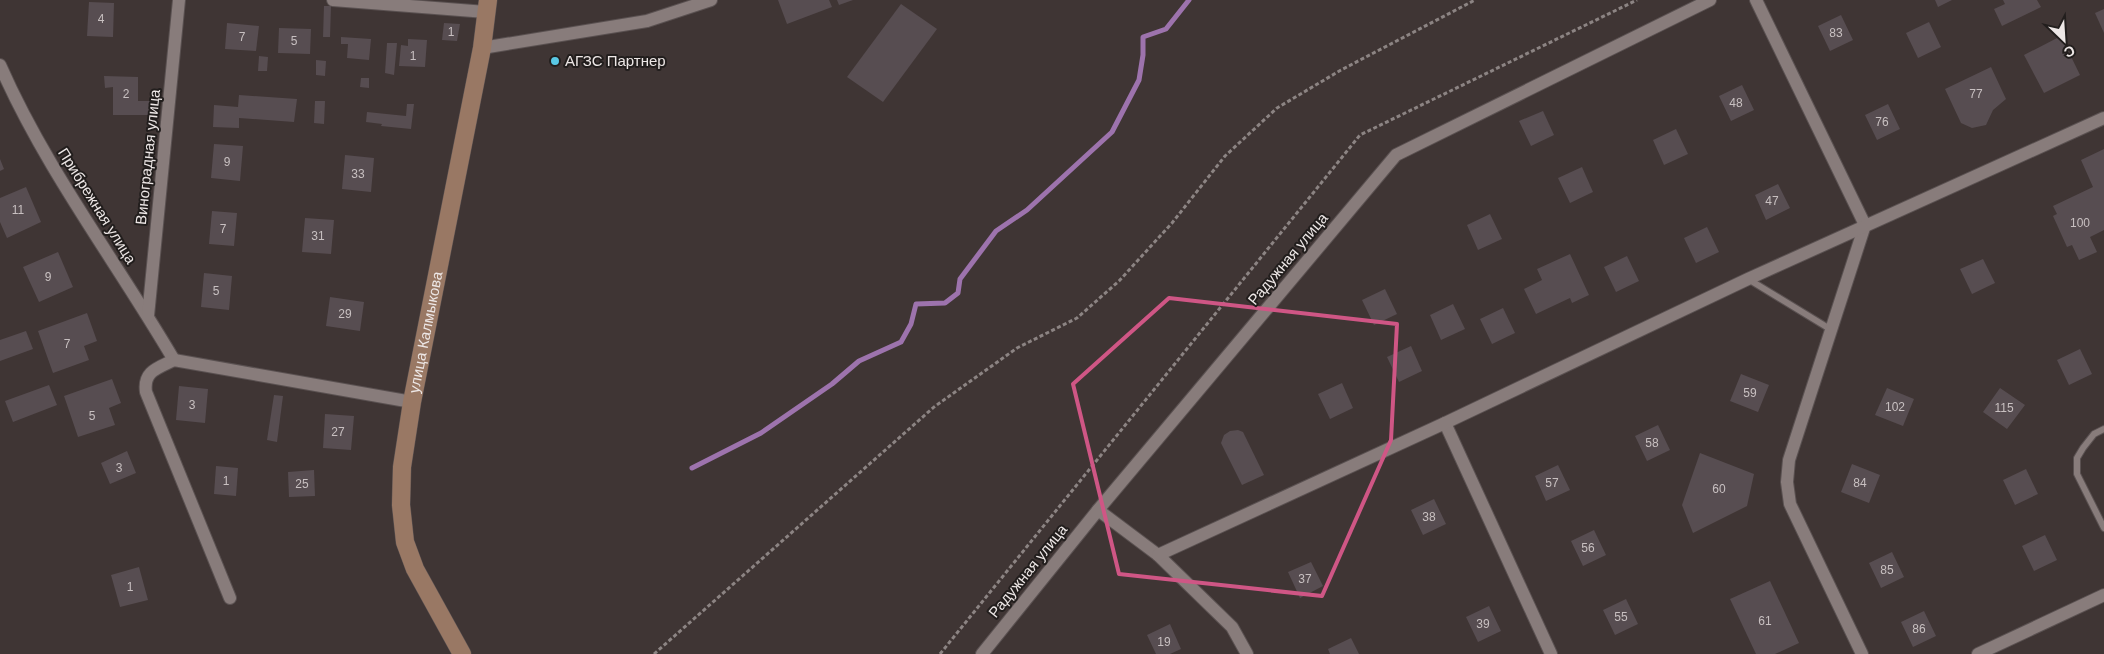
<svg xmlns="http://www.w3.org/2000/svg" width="2104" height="654" font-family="Helvetica,sans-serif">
	<rect width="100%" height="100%" fill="#3f3534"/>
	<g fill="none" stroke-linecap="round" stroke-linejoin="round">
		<path stroke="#9d73ad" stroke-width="5" d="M 692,468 L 761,433 L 832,384 L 859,361 L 901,342 L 911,324 L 916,304 L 945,303 L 958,293 L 960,279 L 996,231 L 1027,210 L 1112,132 L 1139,80 L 1143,55 L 1143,37 L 1166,29 L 1189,0"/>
	</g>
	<g fill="#574d51">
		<path d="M 778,0 L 829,0 L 832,7 L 787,24 Z"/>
		<path d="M 837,0 L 853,0 L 839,5 Z"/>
		<path d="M 1935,0 L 1952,0 L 1938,7 Z"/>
		<path d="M 2003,0 L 2037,0 L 2041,7 L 2002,26 L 1994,9 L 2005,4 Z"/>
		<path d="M 89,2 L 114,3 L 113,37 L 87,36 Z"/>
		<path d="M 901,4 L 937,29 L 883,102 L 847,77 Z"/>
		<path d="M 324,6 L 331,6 L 330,37 L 323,37 Z"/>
		<path d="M 2104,9 L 2104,33 L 2095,13 Z"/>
		<path d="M 1841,15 L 1853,40 L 1830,51 L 1818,26 Z"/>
		<path d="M 1929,22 L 1941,47 L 1918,58 L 1906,33 Z"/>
		<path d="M 227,23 L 259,26 L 256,51 L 225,49 Z"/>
		<path d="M 444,23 L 460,24 L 457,41 L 442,40 Z"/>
		<path d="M 279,28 L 311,29 L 310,54 L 278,53 Z"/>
		<path d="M 2061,36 L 2080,75 L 2044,93 L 2024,55 Z"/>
		<path d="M 341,37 L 371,39 L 369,60 L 347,58 L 348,44 L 341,44 Z"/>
		<path d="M 408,39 L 427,40 L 425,67 L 399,66 L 401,45 L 408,46 Z"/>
		<path d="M 387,43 L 397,43 L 394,75 L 385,73 Z"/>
		<path d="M 259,56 L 268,57 L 267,71 L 258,71 Z"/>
		<path d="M 316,60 L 326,61 L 325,76 L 316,75 Z"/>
		<path d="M 1991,67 L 2006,99 L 1993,110 L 1986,125 L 1972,128 L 1961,123 L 1945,89 Z"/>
		<path d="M 104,76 L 138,77 L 138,101 L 155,101 L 154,115 L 113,115 L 113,87 L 105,88 Z"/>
		<path d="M 361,78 L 369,78 L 369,88 L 360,87 Z"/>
		<path d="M 1742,85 L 1754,110 L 1731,121 L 1719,96 Z"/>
		<path d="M 239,95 L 297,99 L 294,122 L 239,118 L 239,128 L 213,127 L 214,105 L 238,107 Z"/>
		<path d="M 315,101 L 325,101 L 324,124 L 314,123 Z"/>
		<path d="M 407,104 L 414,104 L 411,129 L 381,126 L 382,124 L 366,122 L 367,112 L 406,116 Z"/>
		<path d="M 1888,104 L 1900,129 L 1877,140 L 1865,115 Z"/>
		<path d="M 1543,111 L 1554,135 L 1531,146 L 1519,121 Z"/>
		<path d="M 1676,129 L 1688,154 L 1664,165 L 1653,140 Z"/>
		<path d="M 214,144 L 243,146 L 240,181 L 211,178 Z"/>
		<path d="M 2104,149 L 2104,230 L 2090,237 L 2097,252 L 2079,260 L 2072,245 L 2067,247 L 2053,216 L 2057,214 L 2053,206 L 2093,187 L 2081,160 Z"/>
		<path d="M 345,155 L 374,158 L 371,192 L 342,189 Z"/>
		<path d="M 0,159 L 4,169 L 0,171 Z"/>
		<path d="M 1582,167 L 1593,192 L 1570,203 L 1558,178 Z"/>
		<path d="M 1778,184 L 1790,208 L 1766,220 L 1755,195 Z"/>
		<path d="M 26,187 L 41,222 L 7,238 L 0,222 L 0,198 Z"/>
		<path d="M 212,211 L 237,213 L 234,246 L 209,244 Z"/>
		<path d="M 1490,214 L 1502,239 L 1478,250 L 1467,225 Z"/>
		<path d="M 305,218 L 334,220 L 331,254 L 302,252 Z"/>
		<path d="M 1707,227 L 1719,252 L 1696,263 L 1684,238 Z"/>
		<path d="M 58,252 L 73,287 L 39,302 L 23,267 Z"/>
		<path d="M 1570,254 L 1589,295 L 1572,303 L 1570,298 L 1536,314 L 1524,289 L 1542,280 L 1537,269 Z"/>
		<path d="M 1627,256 L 1639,281 L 1616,292 L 1604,267 Z"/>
		<path d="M 1983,259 L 1995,283 L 1972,294 L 1960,269 Z"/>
		<path d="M 204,273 L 232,276 L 229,310 L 201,307 Z"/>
		<path d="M 1385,289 L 1397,314 L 1374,325 L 1362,300 Z"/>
		<path d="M 330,297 L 364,302 L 360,331 L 326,326 Z"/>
		<path d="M 1453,304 L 1465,329 L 1441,340 L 1430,315 Z"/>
		<path d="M 1503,308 L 1515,333 L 1492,344 L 1480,319 Z"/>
		<path d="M 87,313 L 97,341 L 84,346 L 89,360 L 53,373 L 38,331 Z"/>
		<path d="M 26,331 L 33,349 L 0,361 L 0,340 Z"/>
		<path d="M 1411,346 L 1422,371 L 1399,382 L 1387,357 Z"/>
		<path d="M 2080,349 L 2092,374 L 2069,385 L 2057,360 Z"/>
		<path d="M 1741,374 L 1769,385 L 1758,412 L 1730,401 Z"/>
		<path d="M 112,379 L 121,403 L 109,408 L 115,425 L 78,437 L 64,396 Z"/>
		<path d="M 1342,383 L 1353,408 L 1330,419 L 1318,394 Z"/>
		<path d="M 49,385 L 57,405 L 13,422 L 5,401 Z"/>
		<path d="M 179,386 L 208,389 L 205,423 L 176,420 Z"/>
		<path d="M 1887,388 L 1914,399 L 1903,426 L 1875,415 Z"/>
		<path d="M 2000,388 L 2025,405 L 2007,429 L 1983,412 Z"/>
		<path d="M 274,395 L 283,396 L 277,442 L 267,440 Z"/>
		<path d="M 325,414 L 354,416 L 351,450 L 323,448 Z"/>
		<path d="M 1658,425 L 1670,450 L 1647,461 L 1635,436 Z"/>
		<path d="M 1238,430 L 1243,432 L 1264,475 L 1242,485 L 1221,443 L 1224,435 L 1230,431 Z"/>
		<path d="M 127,451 L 136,473 L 110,484 L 101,463 Z"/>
		<path d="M 1700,453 L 1754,474 L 1747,506 L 1693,533 L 1682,505 Z"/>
		<path d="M 1852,464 L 1880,475 L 1869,503 L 1841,492 Z"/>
		<path d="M 1558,465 L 1570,490 L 1546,501 L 1535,476 Z"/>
		<path d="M 216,466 L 238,468 L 236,496 L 214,494 Z"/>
		<path d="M 2026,469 L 2038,494 L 2015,505 L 2003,480 Z"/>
		<path d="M 314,470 L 315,496 L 289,497 L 288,472 Z"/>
		<path d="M 1434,499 L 1446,524 L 1423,535 L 1411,510 Z"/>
		<path d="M 1594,530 L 1606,555 L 1583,566 L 1571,541 Z"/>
		<path d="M 2045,535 L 2057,560 L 2034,571 L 2022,546 Z"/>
		<path d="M 1892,552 L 1904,577 L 1881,588 L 1869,563 Z"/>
		<path d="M 1311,562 L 1323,586 L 1300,598 L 1288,572 Z"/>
		<path d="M 139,567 L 148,600 L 120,607 L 111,575 Z"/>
		<path d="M 1770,581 L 1799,643 L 1775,654 L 1756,654 L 1730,599 Z"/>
		<path d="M 1626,599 L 1638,624 L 1615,635 L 1603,610 Z"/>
		<path d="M 1489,606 L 1501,631 L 1478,642 L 1466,617 Z"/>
		<path d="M 1924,611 L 1936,636 L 1913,647 L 1901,622 Z"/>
		<path d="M 1170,624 L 1181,649 L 1170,654 L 1156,654 L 1147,635 Z"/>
		<path d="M 1351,638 L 1359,654 L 1330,654 L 1328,649 Z"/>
	</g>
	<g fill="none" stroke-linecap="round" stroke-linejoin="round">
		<g stroke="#5a5151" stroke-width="8">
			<g id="service">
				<path d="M 1748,279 L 1830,329"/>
				<path d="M 2104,429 L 2094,434 L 2083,448 L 2077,458 L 2077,474 L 2104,528"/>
			</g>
		</g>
		<g stroke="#5a5151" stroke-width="14">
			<g id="minor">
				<path d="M 333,0 L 486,12"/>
				<path d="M 1756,0 L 1865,225 L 1789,460 L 1787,482 L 1790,504 L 1862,654"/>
				<path d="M 482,48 L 647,21 L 711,0"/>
				<path d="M 0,65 C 46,170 116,261 174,360"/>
				<path d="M 148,316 L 179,0"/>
				<path d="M 1445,423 L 1551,654"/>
				<path d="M 1098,510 L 1158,555 L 1232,627 L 1247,654"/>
				<path d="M 1158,555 L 1445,423 L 1748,279 L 2104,118"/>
				<path d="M 230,598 L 146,392 C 143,371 158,368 174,360 L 412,402"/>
				<path d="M 982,654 L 1098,510 L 1396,155 L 1710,0"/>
				<path d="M 1978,654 L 2104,595"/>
			</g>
		</g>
		<g stroke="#5a5151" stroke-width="19">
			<g id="secondary">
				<path id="s1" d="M 462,654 L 415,569 L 405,542 L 401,505 L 402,467 L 412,402 L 482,48 L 488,0"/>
			</g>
		</g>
		<g stroke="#8c8483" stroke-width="3" stroke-dasharray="4 2.5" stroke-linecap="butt">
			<path d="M 654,654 L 934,407 L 1017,348 L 1077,318 L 1119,281 L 1172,223 L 1225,156 L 1277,108 L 1341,70 L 1475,0"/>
			<path d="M 940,654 L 1360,135 L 1637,0"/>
		</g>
		<use href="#service" stroke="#887c7b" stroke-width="6"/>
		<use href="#minor" stroke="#887c7b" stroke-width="12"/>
		<use href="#secondary" stroke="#997864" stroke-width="18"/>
	</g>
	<path fill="none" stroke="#cf5685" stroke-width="4" stroke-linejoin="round" d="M 1169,298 L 1397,324 L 1391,440 L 1322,596 L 1119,574 L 1073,384 Z"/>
	<circle fill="#59c8e5" stroke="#221e1d" stroke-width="2" cx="555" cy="61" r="5"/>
	<g text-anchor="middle" stroke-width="4" stroke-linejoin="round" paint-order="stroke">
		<g font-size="12" fill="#c8c0c1">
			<text x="101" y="23">4</text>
			<text x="451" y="36">1</text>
			<text x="1836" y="37">83</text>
			<text x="242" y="41">7</text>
			<text x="294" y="45">5</text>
			<text x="413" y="60">1</text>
			<text x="126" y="98">2</text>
			<text x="1976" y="98">77</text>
			<text x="1736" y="107">48</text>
			<text x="1882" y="126">76</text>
			<text x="227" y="166">9</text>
			<text x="358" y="178">33</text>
			<text x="1772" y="205">47</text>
			<text x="18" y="214">11</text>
			<text x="2080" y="227">100</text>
			<text x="223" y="233">7</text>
			<text x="318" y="240">31</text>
			<text x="48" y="281">9</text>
			<text x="216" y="295">5</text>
			<text x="345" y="318">29</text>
			<text x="67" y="348">7</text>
			<text x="1750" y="397">59</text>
			<text x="192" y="409">3</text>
			<text x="1895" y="411">102</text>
			<text x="2004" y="412">115</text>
			<text x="92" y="420">5</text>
			<text x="338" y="436">27</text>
			<text x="1652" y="447">58</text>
			<text x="119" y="472">3</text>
			<text x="226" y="485">1</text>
			<text x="1552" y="487">57</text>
			<text x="1860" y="487">84</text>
			<text x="302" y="488">25</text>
			<text x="1719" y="493">60</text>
			<text x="1429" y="521">38</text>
			<text x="1588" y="552">56</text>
			<text x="1887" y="574">85</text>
			<text x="1305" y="583">37</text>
			<text x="130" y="591">1</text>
			<text x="1621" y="621">55</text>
			<text x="1765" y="625">61</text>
			<text x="1483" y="628">39</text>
			<text x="1919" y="633">86</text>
			<text x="1164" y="646">19</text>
		</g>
		<g font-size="15" fill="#ede7e6" stroke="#221e1d" text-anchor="start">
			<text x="565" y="66">АГЗС Партнер</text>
		</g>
		<g font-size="15" fill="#ede7e6" stroke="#221e1d">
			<text transform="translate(148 157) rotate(-84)" y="5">Виноградная улица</text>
			<text transform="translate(97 206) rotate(58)" y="5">Прибрежная улица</text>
			<text transform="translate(1288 259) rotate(-50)" y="5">Радужная улица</text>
			<text dy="5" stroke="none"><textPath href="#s1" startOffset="338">улица Калмыкова</textPath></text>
			<text transform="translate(1028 571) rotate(-51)" y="5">Радужная улица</text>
		</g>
	</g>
	<g transform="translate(2064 40) rotate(155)" stroke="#221e1d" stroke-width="4" paint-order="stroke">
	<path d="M0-4L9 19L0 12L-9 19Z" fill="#ede7e6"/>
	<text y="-8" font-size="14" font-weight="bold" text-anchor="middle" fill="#ede7e6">С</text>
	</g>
</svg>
